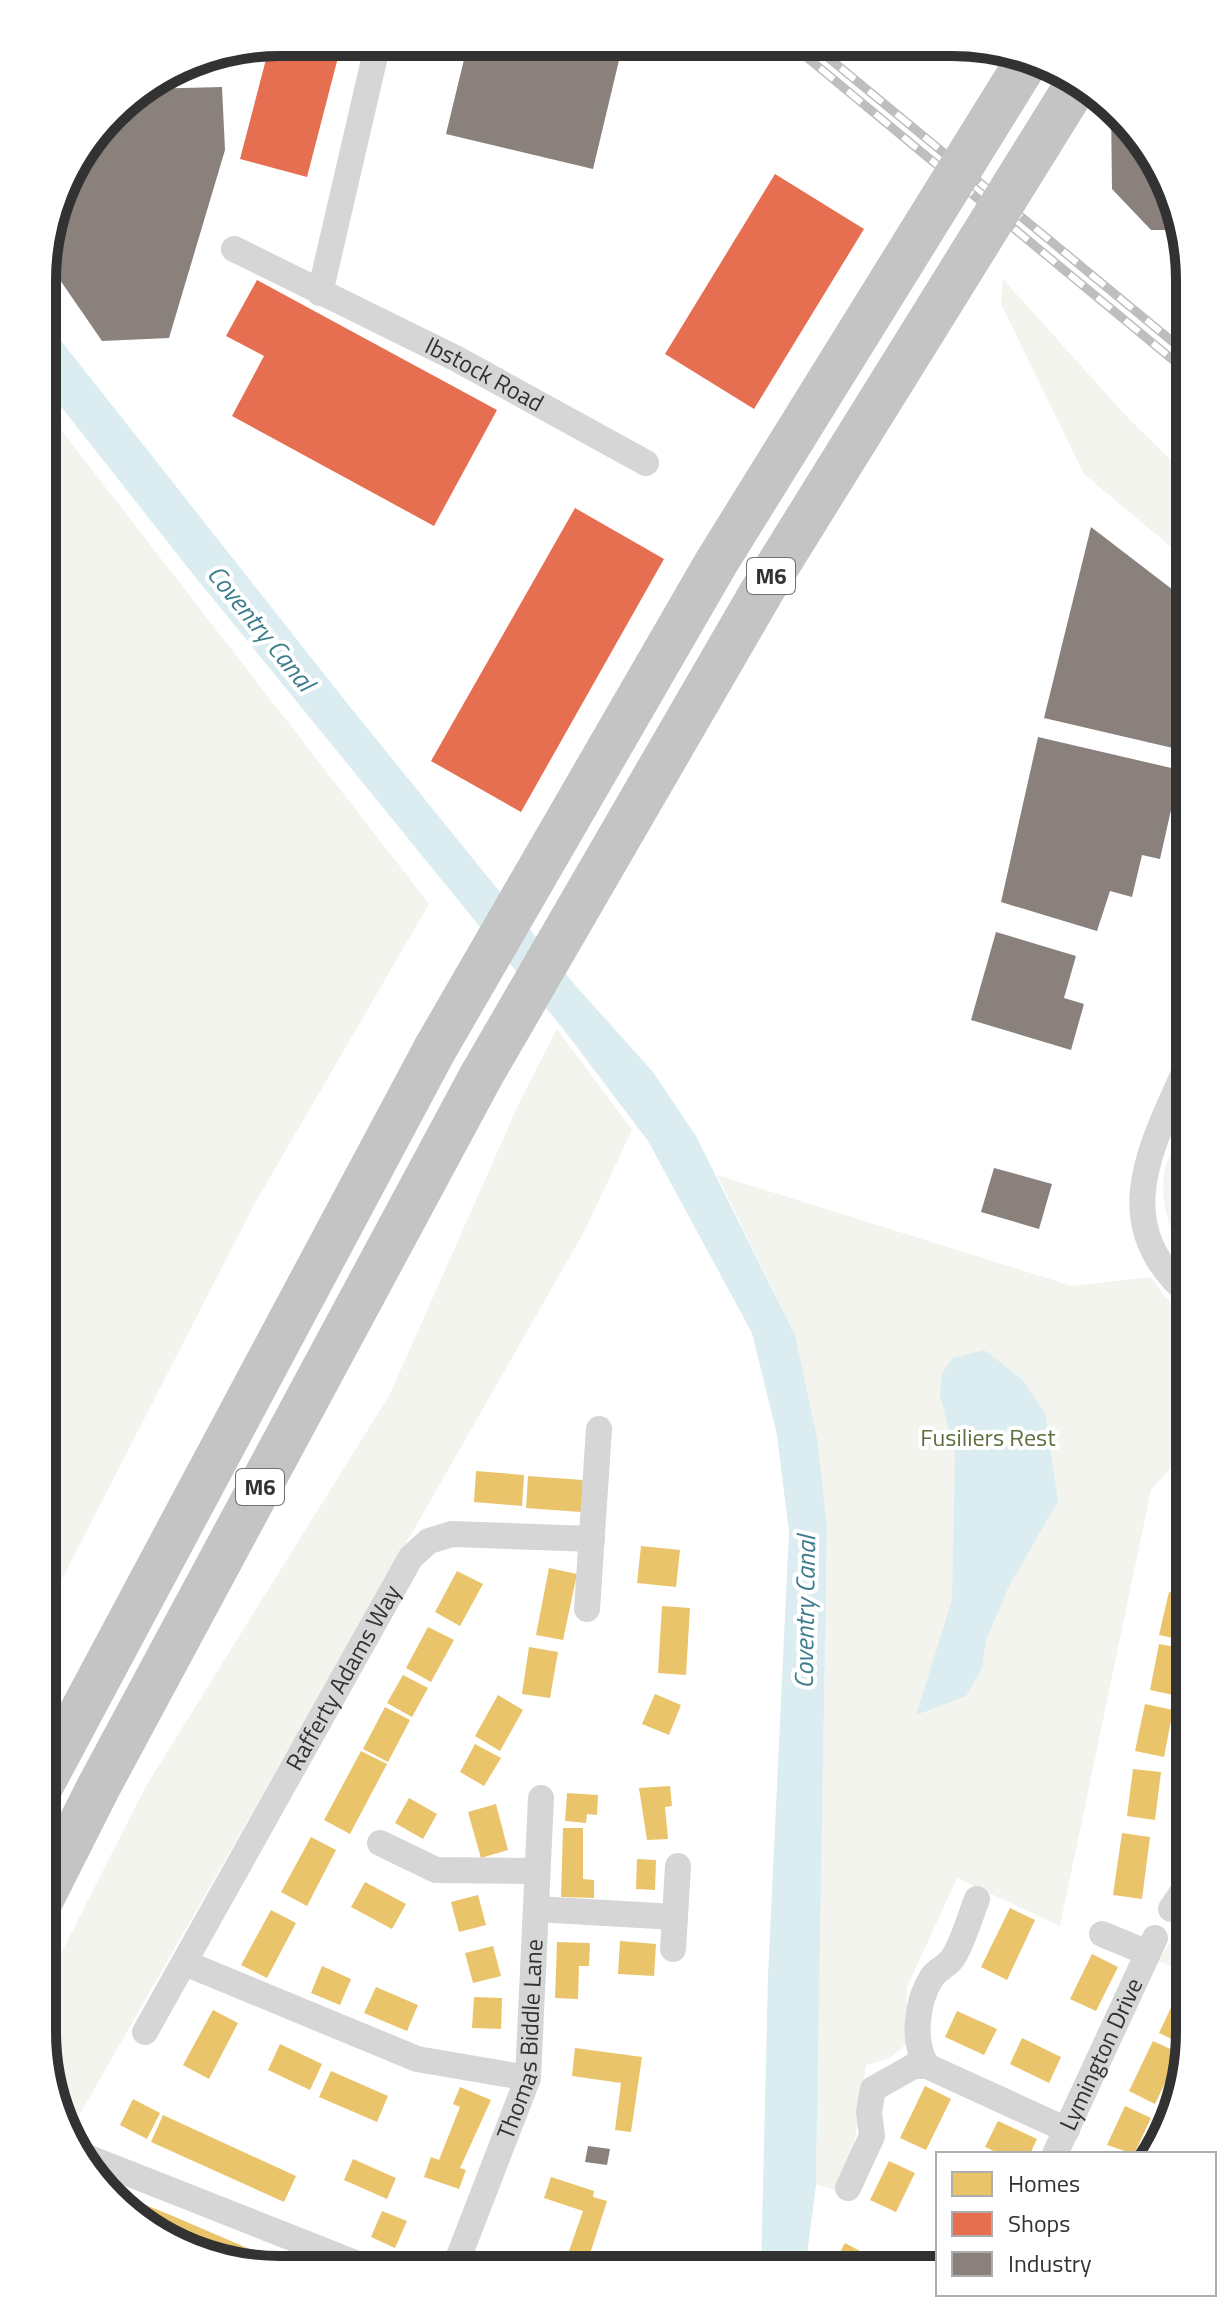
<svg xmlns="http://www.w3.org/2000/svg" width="1232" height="2312" font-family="'Titillium Web',sans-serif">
	<rect width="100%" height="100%" fill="#fff"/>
	<g fill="#f2f4ed">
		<path d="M 1003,279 L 1128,418 L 1190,479 L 1190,563 L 1084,474 L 1001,304 Z"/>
		<path d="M 44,408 L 429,904 L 255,1203 L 42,1618 Z"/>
		<path d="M 557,1029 L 632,1130 L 585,1230 L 80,2114 L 54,2104 L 42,2032 L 42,1991 L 146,1786 L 390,1394 L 520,1101 Z"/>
		<path d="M 1190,1136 L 1190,1266 C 1166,1235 1144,1158 1190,1136 Z"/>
		<path d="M 717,1175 L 1072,1286 L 1151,1277 L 1165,1297 L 1190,1317 L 1190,1447 L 1151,1490 L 1060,1926 L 957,1878 L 907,1987 L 906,2044 L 890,2058 L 866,2065 L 854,2146 L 839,2190 L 816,2185 L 827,1527 L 795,1335 Z"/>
		<path d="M 1184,1919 L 1189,1920 L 1189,1975 L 1159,1961 Z"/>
	</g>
	<g fill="#dbedf1">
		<path d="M 44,319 L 343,698 L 575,985 L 653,1072 L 696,1136 L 795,1335 L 817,1438 L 827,1527 L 816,2185 L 805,2270 L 761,2269 L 768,1976 L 789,1532 L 777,1435 L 752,1333 L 648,1141 L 564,1030 L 192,573 L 44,385 Z"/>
		<path d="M 984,1350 L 1022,1379 L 1045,1413 L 1058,1501 L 1008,1588 L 986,1640 L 982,1668 L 966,1696 L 916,1715 L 952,1600 L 955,1453 L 940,1396 L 942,1373 L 953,1358 Z"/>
	</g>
	<g fill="#e9c46a">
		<path d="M 476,1471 L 524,1475 L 522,1506 L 474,1502 Z"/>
		<path d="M 528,1476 L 583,1480 L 581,1512 L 526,1508 Z"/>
		<path d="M 641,1546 L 680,1550 L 676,1587 L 637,1583 Z"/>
		<path d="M 549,1568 L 577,1574 L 563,1640 L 536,1635 Z"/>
		<path d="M 457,1571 L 483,1584 L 460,1626 L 435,1612 Z"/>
		<path d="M 1169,1592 L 1190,1596 L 1187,1641 L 1159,1635 Z"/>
		<path d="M 662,1606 L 690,1608 L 686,1675 L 658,1673 Z"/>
		<path d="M 428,1627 L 454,1640 L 431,1682 L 406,1668 Z"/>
		<path d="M 1159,1644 L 1187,1649 L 1178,1696 L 1150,1690 Z"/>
		<path d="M 529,1647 L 558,1652 L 550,1698 L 522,1694 Z"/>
		<path d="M 403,1675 L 428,1688 L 412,1717 L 387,1703 Z"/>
		<path d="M 655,1694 L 681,1705 L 669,1735 L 642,1724 Z"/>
		<path d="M 498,1695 L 523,1710 L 500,1751 L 475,1736 Z"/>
		<path d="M 1145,1704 L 1173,1710 L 1164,1757 L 1135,1751 Z"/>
		<path d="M 385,1707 L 410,1720 L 388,1762 L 363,1749 Z"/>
		<path d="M 475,1744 L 501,1758 L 484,1786 L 460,1772 Z"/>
		<path d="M 361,1751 L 387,1764 L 350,1834 L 324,1820 Z"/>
		<path d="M 1133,1769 L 1161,1772 L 1155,1820 L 1127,1816 Z"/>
		<path d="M 670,1786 L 672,1806 L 665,1807 L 668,1839 L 647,1840 L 639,1788 Z"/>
		<path d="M 567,1793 L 598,1795 L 597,1815 L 587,1814 L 586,1823 L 565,1821 Z"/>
		<path d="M 409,1798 L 437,1814 L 423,1839 L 395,1823 Z"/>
		<path d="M 496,1804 L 508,1850 L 481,1858 L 468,1812 Z"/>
		<path d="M 563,1828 L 583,1828 L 583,1879 L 594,1880 L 594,1898 L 561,1897 Z"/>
		<path d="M 1122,1833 L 1150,1837 L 1142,1899 L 1113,1895 Z"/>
		<path d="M 311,1837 L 336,1850 L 307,1906 L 281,1892 Z"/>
		<path d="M 637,1859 L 656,1860 L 655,1890 L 636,1889 Z"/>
		<path d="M 365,1882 L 406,1904 L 392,1929 L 351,1907 Z"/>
		<path d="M 478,1895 L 486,1925 L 459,1932 L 451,1902 Z"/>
		<path d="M 1010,1908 L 1035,1920 L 1007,1980 L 981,1967 Z"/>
		<path d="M 271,1910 L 296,1923 L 267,1978 L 241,1965 Z"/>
		<path d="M 620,1941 L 656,1944 L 654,1976 L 618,1974 Z"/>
		<path d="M 557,1942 L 590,1943 L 589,1966 L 579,1966 L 578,1999 L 555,1998 Z"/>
		<path d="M 493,1946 L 501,1976 L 473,1983 L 465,1953 Z"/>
		<path d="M 1092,1954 L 1118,1967 L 1096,2011 L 1070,1999 Z"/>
		<path d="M 322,1966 L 351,1979 L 340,2005 L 311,1993 Z"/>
		<path d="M 1183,1982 L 1189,1985 L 1189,2035 L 1185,2045 L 1159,2033 Z"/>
		<path d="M 376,1987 L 418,2005 L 407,2031 L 364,2013 Z"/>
		<path d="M 474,1997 L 502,1998 L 501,2029 L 472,2028 Z"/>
		<path d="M 213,2010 L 238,2023 L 209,2079 L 183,2065 Z"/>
		<path d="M 957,2011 L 997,2029 L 984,2055 L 945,2037 Z"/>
		<path d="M 1022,2038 L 1061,2057 L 1049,2083 L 1010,2064 Z"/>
		<path d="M 1153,2041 L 1179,2053 L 1155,2104 L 1129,2091 Z"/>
		<path d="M 280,2044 L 322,2064 L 310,2090 L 268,2070 Z"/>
		<path d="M 575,2048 L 642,2057 L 631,2132 L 615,2130 L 621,2083 L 572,2076 Z"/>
		<path d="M 331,2071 L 388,2096 L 377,2122 L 319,2097 Z"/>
		<path d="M 925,2086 L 951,2099 L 926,2150 L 900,2138 Z"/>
		<path d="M 460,2087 L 491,2100 L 460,2168 L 466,2170 L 459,2189 L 424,2177 L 431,2157 L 439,2160 L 460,2107 L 453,2104 Z"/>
		<path d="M 133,2099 L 160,2113 L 147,2139 L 120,2125 Z"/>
		<path d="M 1125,2106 L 1151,2118 L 1134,2154 L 1107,2145 Z"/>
		<path d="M 163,2115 L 296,2176 L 284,2202 L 151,2142 Z"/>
		<path d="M 998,2121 L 1037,2139 L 1030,2154 L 1000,2154 L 985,2147 Z"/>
		<path d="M 353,2159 L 396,2178 L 387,2199 L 344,2180 Z"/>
		<path d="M 889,2161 L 915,2173 L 896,2212 L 870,2200 Z"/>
		<path d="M 551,2177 L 594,2191 L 593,2197 L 607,2201 L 589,2257 L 569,2251 L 583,2211 L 544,2198 Z"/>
		<path d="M 118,2194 L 168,2214 L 294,2268 L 248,2268 L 189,2252 L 123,2211 L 116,2199 Z"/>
		<path d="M 382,2211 L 407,2221 L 395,2248 L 371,2237 Z"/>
		<path d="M 845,2243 L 879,2261 L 895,2270 L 831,2268 Z"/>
	</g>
	<g fill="#e76f51">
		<path d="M 280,42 L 342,42 L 307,177 L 240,159 L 270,44 Z"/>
		<path d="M 775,174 L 864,229 L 754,409 L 665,354 Z"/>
		<path d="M 257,280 L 497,410 L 434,526 L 232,416 L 264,356 L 226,336 Z"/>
		<path d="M 575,508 L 664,559 L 521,812 L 431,761 Z"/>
	</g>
	<g fill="#8a817c">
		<path d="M 468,43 L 585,44 L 621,52 L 593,169 L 446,134 Z"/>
		<path d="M 222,87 L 225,150 L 169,338 L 102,341 L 60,280 L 54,217 L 67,174 L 123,101 L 143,89 Z"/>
		<path d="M 1111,105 L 1178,204 L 1182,230 L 1151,230 L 1112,189 Z"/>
		<path d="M 1091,527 L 1190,603 L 1190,752 L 1044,718 Z"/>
		<path d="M 1038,737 L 1180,770 L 1160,859 L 1142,855 L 1132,897 L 1110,891 L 1097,931 L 1001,902 Z"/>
		<path d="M 996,932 L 1076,956 L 1064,998 L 1084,1004 L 1071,1050 L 971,1020 Z"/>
		<path d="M 994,1168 L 1052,1184 L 1039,1229 L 981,1212 Z"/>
		<path d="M 588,2146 L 610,2149 L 607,2165 L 585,2162 Z"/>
	</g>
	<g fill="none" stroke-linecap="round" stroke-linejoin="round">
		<g stroke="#d6d6d6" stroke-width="26">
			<path id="s1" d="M 234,249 L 457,359 L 646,463"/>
			<path d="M 320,293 L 378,43"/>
			<path d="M 1190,1295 C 1103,1222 1155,1141 1190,1059"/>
			<path d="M 587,1609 L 599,1429"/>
			<path d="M 380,1843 L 436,1870 L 537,1871"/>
			<path d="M 1187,1885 L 1190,1827"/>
			<path d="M 536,1909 L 675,1917"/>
			<path d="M 1171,1909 L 1187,1885 L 1190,1886"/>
			<path d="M 1102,1934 L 1148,1953"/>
			<path d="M 673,1949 L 678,1866"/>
			<path d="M 185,1963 L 417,2059 L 528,2078"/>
			<path id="s2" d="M 145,2032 L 411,1557 L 429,1541 L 452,1534 L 592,1539"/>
			<path d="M 927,2066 C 912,2042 916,2002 932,1977 C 937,1969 949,1966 954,1956 C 964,1939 970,1917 977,1899"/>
			<path id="s3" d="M 1055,2154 L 1155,1938"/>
			<path d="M 87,2157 L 368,2268"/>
			<path d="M 848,2188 L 872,2136 L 869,2112 L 873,2089 L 914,2066 L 927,2066 L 1067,2130"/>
			<path id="s4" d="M 454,2269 L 528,2078 L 541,1798"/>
		</g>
		<g stroke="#c4c4c4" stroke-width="44">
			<path d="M 42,1785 L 435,1049"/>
			<path d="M 42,1899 L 98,1788 L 481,1076"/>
		</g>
		<g stroke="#bebebe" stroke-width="9">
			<g id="rail">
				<path d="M 792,45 L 1190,374"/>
				<path d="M 813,45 L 1190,356"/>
			</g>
		</g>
		<use href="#rail" stroke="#fff" stroke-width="6" stroke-dasharray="18" stroke-linecap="butt"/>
		<g stroke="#c4c4c4" stroke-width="44">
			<path d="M 435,1049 L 716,563 L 1027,61"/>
			<path d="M 481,1076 L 762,591 L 1076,85"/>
		</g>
	</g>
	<g text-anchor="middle" stroke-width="8" stroke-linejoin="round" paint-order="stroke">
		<g fill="#fff" stroke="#707070" stroke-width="2">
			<rect x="747" y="558" width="48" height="36" rx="6"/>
			<rect x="236" y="1469" width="48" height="36" rx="6"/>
		</g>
		<g font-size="22" font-weight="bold" fill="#323232">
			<text x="771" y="584">M6</text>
			<text x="260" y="1495">M6</text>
		</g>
		<g font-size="24" fill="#323232" stroke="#fff">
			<text dy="8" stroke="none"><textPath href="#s1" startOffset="280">Ibstock Road</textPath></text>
			<text dy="8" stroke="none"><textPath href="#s2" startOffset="406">Rafferty Adams Way</textPath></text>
			<text dy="8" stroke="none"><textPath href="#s4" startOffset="242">Thomas Biddle Lane</textPath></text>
			<text dy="8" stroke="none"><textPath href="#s3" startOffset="110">Lymington Drive</textPath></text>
		</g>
		<g font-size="24" fill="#5e6e3f" stroke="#fff">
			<text x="988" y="1446">Fusiliers Rest</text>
		</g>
		<g font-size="26" font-style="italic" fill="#3d7d8e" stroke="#fff">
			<text transform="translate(261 628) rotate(51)" y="9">Coventry Canal</text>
			<text transform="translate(805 1612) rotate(-89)" y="9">Coventry Canal</text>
		</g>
	</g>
	<path d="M0 0H1232V2312H0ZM280 56H952A224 224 0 0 1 1176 280V2032A224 224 0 0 1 952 2256H280A224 224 0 0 1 56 2032V280A224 224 0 0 1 280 56Z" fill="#fff" fill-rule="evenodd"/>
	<path fill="none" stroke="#323232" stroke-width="10" d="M280 56H952A224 224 0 0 1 1176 280V2032A224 224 0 0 1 952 2256H280A224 224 0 0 1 56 2032V280A224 224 0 0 1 280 56Z"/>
	<rect x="936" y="2152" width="280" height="144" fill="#ffffff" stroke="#adadad" stroke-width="2"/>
	<rect x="952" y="2172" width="40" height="24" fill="#e9c46a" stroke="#adadad" stroke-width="2"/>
	<text x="1008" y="2192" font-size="24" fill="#323232">Homes</text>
	<rect x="952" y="2212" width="40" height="24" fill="#e76f51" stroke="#adadad" stroke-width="2"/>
	<text x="1008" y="2232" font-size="24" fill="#323232">Shops</text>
	<rect x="952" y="2252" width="40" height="24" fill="#8a817c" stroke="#adadad" stroke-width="2"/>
	<text x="1008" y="2272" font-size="24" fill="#323232">Industry</text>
</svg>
